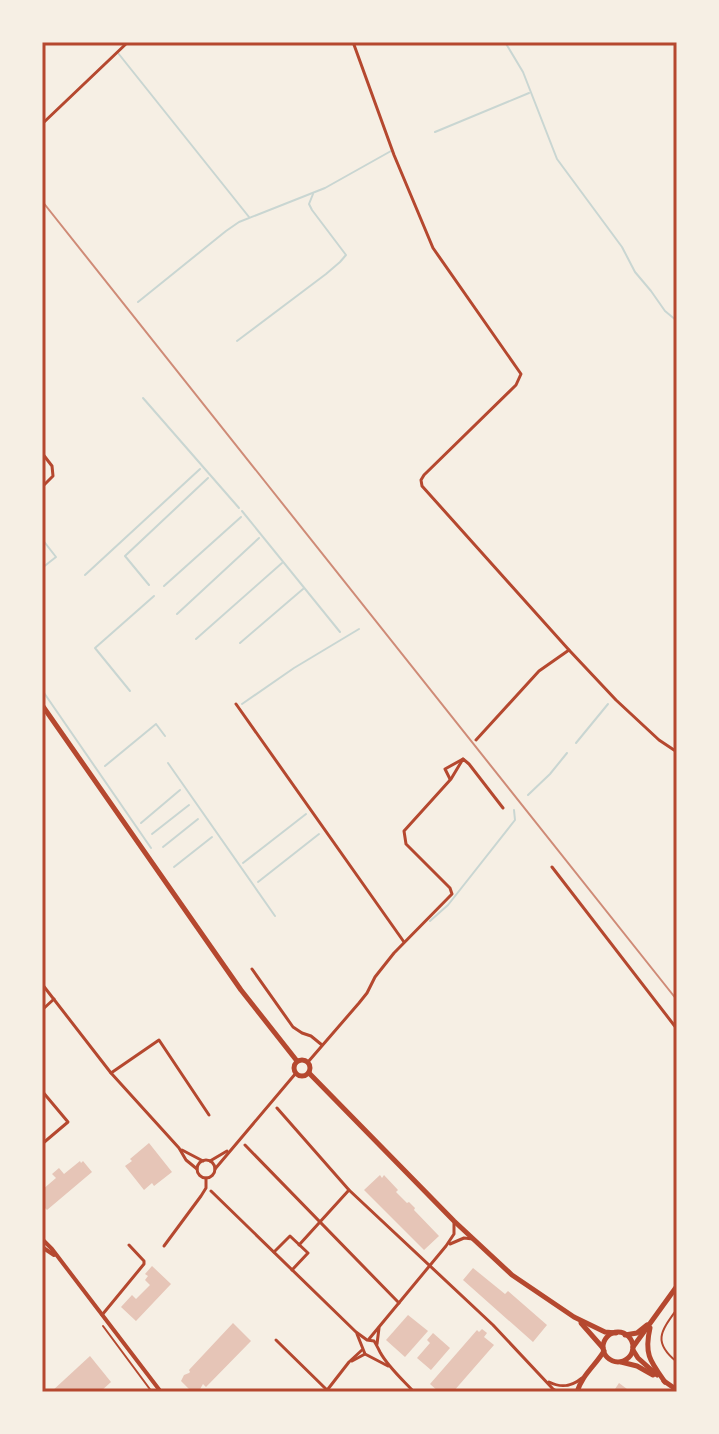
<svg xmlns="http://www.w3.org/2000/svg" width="719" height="1434" font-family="Poppins,sans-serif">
	<rect width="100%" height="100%" fill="#f6efe4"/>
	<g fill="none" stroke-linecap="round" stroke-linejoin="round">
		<g stroke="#c9d6d2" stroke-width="2">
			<path d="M 505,42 L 523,72 L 557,159 L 622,247 L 635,272 L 651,291 L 665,311 L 677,321"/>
			<path d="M 118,53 L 249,217"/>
			<path d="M 435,132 L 529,93"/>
			<path d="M 138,302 L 226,231 L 239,222 L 325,188 L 391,151"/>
			<path d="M 237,341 L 326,274 L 340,262 L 346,255 L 312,210 L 309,204 L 313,194"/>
			<path d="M 143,398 L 239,508"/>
			<path d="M 242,511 L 340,632"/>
			<path d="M 42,539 L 56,557 L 42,568"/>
			<path d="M 85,575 L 200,469"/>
			<path d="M 149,585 L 125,556 L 208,478"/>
			<path d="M 164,586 L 241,517"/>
			<path d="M 177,614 L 259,538"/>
			<path d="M 196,639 L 282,563"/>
			<path d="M 240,643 L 303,589"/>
			<path d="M 42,690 L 151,848"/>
			<path d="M 130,691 L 95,648 L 154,596"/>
			<path d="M 242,704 L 294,668 L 359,629"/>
			<path d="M 576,743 L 608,704"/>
			<path d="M 168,763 L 275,916"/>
			<path d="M 105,766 L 156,724 L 165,736"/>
			<path d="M 528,795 L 550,774 L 567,753"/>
			<path d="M 141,823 L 180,790"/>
			<path d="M 152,834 L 189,805"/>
			<path d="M 163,847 L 198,819"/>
			<path d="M 243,863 L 306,814"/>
			<path d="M 174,867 L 212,837"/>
			<path d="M 258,882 L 319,834"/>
			<path d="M 430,921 L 448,905 L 515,820 L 514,810"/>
		</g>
	</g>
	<g fill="#e6c5b7">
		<path d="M 149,1143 L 172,1172 L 154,1186 L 152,1183 L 144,1190 L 125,1166 L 132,1161 L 130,1159 Z"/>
		<path d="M 80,1161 L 81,1163 L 83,1161 L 92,1172 L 47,1210 L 42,1205 L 42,1190 L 56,1178 L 52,1174 L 59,1168 L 64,1174 Z"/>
		<path d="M 380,1175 L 382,1178 L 384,1175 L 398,1190 L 396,1192 L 407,1203 L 409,1202 L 415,1208 L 414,1210 L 439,1236 L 424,1250 L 364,1190 Z"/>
		<path d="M 152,1266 L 171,1284 L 136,1321 L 121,1307 L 132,1295 L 136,1299 L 150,1285 L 145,1280 L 148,1276 L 145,1274 Z"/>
		<path d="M 473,1268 L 505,1294 L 508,1291 L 547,1325 L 533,1342 L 463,1280 Z"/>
		<path d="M 408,1315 L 428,1331 L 405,1357 L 386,1340 Z"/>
		<path d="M 233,1323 L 251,1341 L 206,1387 L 203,1384 L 199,1391 L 192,1392 L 181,1381 L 184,1375 L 189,1373 L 190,1372 L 189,1370 Z"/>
		<path d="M 482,1329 L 487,1333 L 484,1337 L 494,1345 L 453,1392 L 439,1392 L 430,1384 L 477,1330 L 479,1332 Z"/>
		<path d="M 433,1333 L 450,1348 L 431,1370 L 417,1358 L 430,1343 L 427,1340 Z"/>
		<path d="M 90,1356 L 111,1382 L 100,1392 L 51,1392 Z"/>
		<path d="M 619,1383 L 631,1392 L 613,1392 Z"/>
	</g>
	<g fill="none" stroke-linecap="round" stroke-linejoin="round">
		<path stroke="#b5482f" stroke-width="2" d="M 103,1326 L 152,1392"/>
		<path stroke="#b5482f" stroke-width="2" d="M 677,1309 C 661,1331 652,1342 677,1362"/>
		<g stroke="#b5482f" stroke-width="3">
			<path d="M 353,42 L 394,155 L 433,248 L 521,374 L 516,385 L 424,475 L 421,480 L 422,486 L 569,650 L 616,700 L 659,740 L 677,752"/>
			<path d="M 42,124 L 128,42"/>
			<path d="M 42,453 L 52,466 L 53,476 L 42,487"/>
			<path d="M 236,704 L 404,942"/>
			<path d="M 476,740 L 539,671 L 569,650"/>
			<path d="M 450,779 L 445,769 L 463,759"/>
			<path d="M 552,867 L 677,1029"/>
			<path d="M 252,969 L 293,1027 L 302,1033 L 311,1036 L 322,1045"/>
			<path d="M 42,984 L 111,1073 L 179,1148 L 186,1160 L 197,1169"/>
			<path d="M 42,1010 L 54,999"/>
			<path d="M 308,1062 L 359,1003 L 367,993 L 375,977 L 394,953 L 452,894 L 450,888 L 406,844 L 404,831 L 451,779 L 463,759 L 469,764 L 503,808"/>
			<path d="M 111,1073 L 159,1040 L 209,1115"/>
			<path d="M 42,1091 L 68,1122 L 42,1144"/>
			<path d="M 277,1108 L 349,1190 L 493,1325 L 553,1389 L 558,1392"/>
			<path d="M 245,1145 L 399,1303"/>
			<path d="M 182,1150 L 203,1161"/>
			<circle cx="206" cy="1169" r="9"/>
			<path d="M 210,1161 L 227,1151"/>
			<path d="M 215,1169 L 296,1073"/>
			<path d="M 211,1191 L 356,1332 L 367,1340 L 374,1341 C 376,1344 378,1348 380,1352 C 388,1367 403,1380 414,1392"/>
			<path d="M 450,1244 L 464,1238 L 473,1239"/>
			<path d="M 299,1245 L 349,1190"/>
			<path d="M 164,1246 L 201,1196 L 206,1188 L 206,1178"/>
			<path d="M 274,1252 L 290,1236 L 308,1253 L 292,1270"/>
			<path d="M 102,1315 L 144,1264 L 144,1261 L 129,1245"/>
			<path d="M 357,1334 L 365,1354 L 388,1366"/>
			<path d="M 369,1339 L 446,1246 L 454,1234 L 454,1222"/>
			<path d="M 276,1340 L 327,1390"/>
			<path d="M 377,1344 L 379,1328"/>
			<path d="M 352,1361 L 365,1354"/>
			<path d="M 549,1382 C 561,1388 571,1387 582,1378"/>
			<path d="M 328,1389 L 349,1362 L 362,1350"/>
		</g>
		<g stroke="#b5482f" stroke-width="4">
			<path d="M 42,1239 L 52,1249 L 161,1392"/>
			<path d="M 42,1247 L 54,1255"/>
		</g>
		<g stroke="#b5482f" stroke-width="5">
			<path d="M 42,705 L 241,990 L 297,1061"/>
			<circle cx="302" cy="1068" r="8"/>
			<path d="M 309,1073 L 454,1221 L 512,1275 L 574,1317 L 605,1332 L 616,1333"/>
			<path d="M 581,1323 L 603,1348"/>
			<path d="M 650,1328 C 644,1354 650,1361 665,1382"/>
			<circle cx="618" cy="1347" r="15"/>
			<path d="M 625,1335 L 637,1333 L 647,1325"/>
			<path d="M 633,1347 L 677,1286"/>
			<path d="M 633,1350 L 638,1358 L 657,1375"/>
			<path d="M 621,1362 L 637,1366 L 653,1375"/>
			<path d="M 664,1381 L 677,1390"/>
			<path d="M 577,1392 C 582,1375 595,1366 604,1351"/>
		</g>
		<path stroke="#cf8b77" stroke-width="2" d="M 42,201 L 677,1000"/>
	</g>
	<rect width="719" height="1434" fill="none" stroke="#f6efe4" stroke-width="88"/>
	<rect x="44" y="44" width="631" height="1346" fill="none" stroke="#b5482f" stroke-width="3"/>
</svg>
